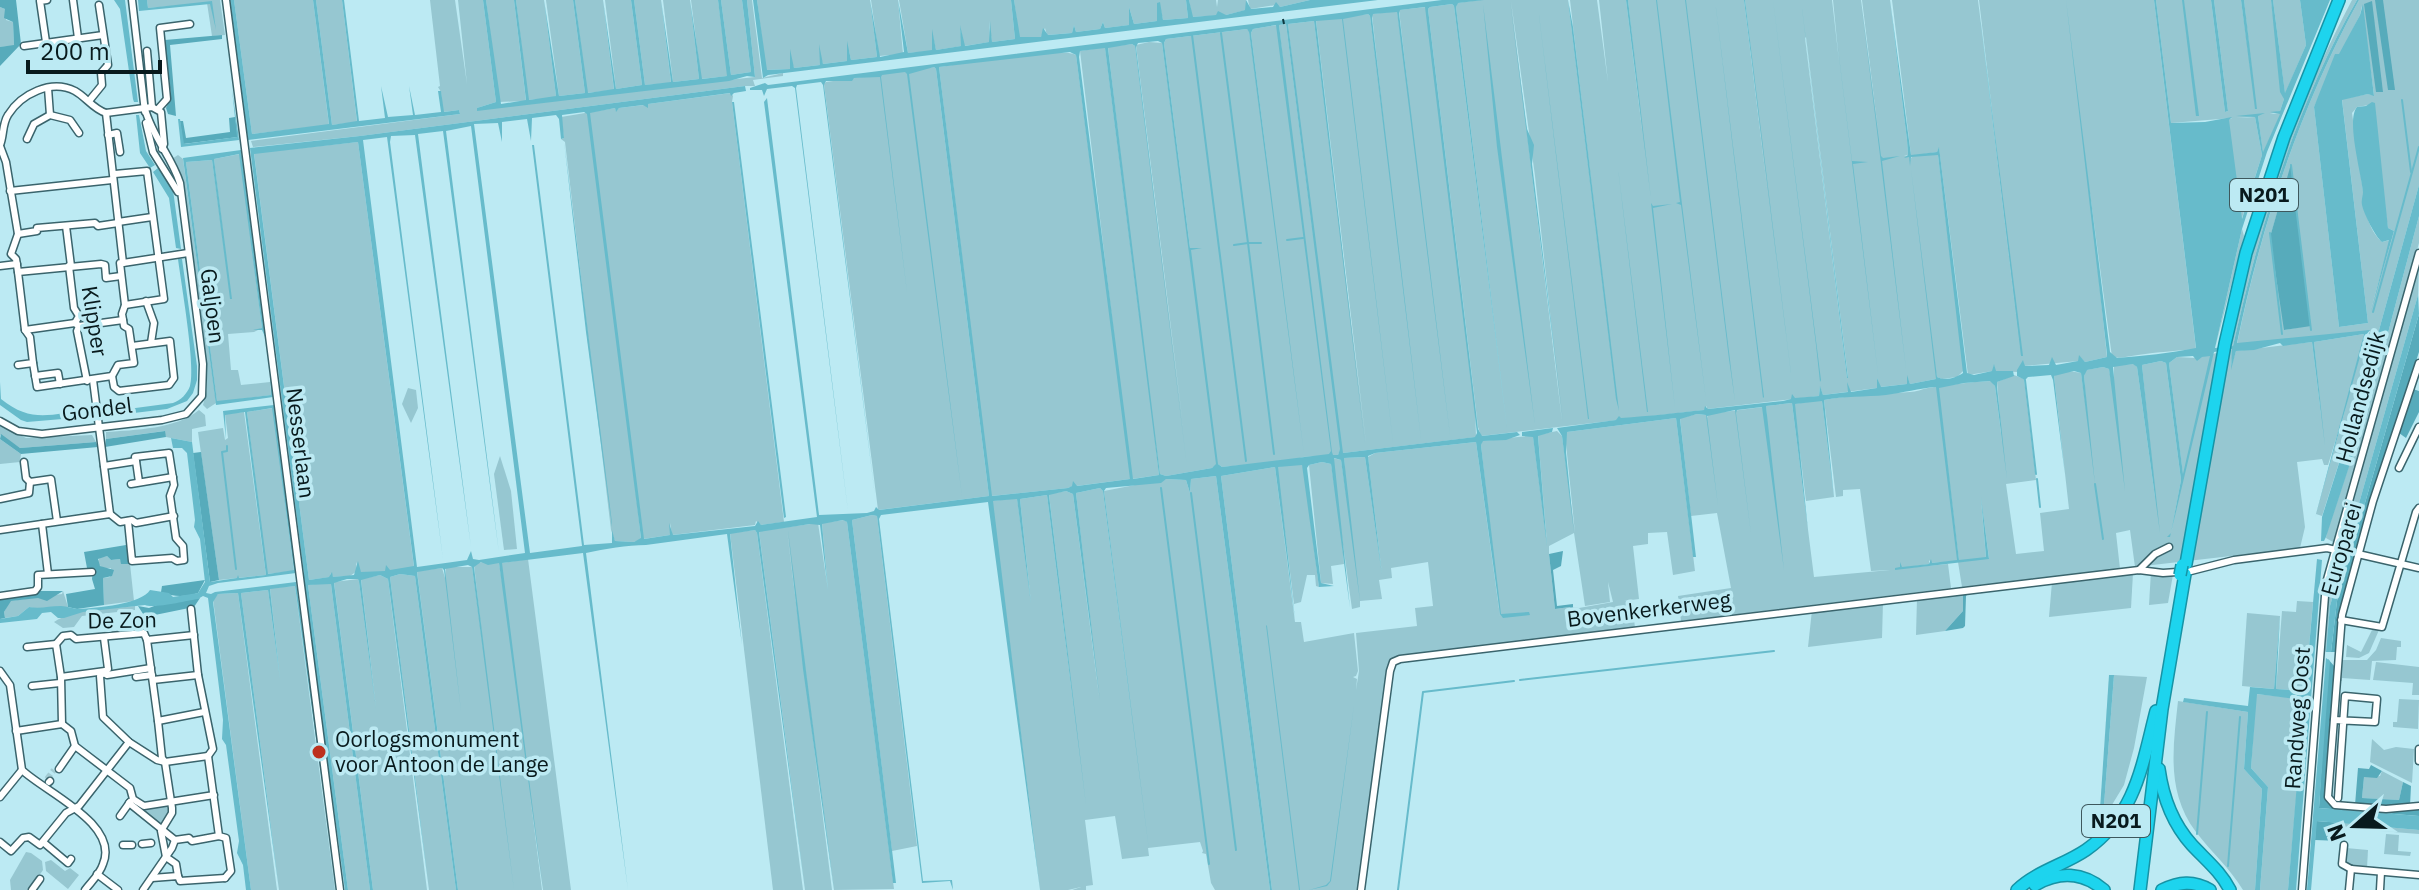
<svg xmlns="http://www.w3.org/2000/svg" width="2419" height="890" font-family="'IBM Plex Sans',sans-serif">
	<rect width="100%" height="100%" fill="#bceaf3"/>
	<g fill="#96c7d1" fill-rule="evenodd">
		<path d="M 147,0 L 220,0 L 225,35 L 212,36 L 207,3 L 148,8 Z"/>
		<path d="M 234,0 L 313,0 L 329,125 L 252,134 Z"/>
		<path d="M 316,0 L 342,0 L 357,122 L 332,125 Z"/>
		<path d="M 430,0 L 455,0 L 467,84 L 458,0 L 483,0 L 496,102 L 477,108 L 755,77 L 747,0 L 752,0 L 762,78 L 783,73 L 783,76 L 753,80 L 755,86 L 745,86 L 360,136 L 253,147 L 251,141 L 460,114 L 459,110 L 443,112 L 441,92 L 438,87 L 440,86 Z"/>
		<path d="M 486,0 L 514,0 L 526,101 L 499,102 Z"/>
		<path d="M 516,0 L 544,0 L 556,96 L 553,98 L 528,100 Z"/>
		<path d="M 546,0 L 573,0 L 585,93 L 559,96 Z"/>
		<path d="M 575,0 L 603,0 L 614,90 L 587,93 Z"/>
		<path d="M 605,0 L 631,0 L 642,85 L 616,89 Z"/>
		<path d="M 634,0 L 661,0 L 671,83 L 645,85 Z"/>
		<path d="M 663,0 L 690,0 L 699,79 L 673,82 Z"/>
		<path d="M 691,0 L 718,0 L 728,76 L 701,79 Z"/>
		<path d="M 721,0 L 742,0 L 751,72 L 731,75 Z"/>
		<path d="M 757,0 L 870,0 L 877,57 L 851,60 L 849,51 L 847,61 L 823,64 L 821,58 L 820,65 L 794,68 L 792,63 L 790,69 L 766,70 Z"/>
		<path d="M 871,0 L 898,0 L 903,54 L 879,56 Z"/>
		<path d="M 899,0 L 1011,0 L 1015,39 L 992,42 L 989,21 L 990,42 L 964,46 L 960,26 L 962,46 L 936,50 L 933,37 L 932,51 L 908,53 Z"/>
		<path d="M 1014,0 L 1186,0 L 1188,18 L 1163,20 L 1159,2 L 1157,21 L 1134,24 L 1129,7 L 1130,25 L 1105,28 L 1103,22 L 1100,29 L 1076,32 L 1074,25 L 1072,33 L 1047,35 L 1045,28 L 1041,37 L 1019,37 Z"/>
		<path d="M 1189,0 L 1216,0 L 1217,7 L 1218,0 L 1246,0 L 1246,10 L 1226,15 L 1192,17 Z"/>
		<path d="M 1248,0 L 1310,0 L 1280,7 L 1276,5 L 1250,9 Z"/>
		<path d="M 1480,0 L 1568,0 L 1618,411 L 1570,0 L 1597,0 L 1608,82 L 1599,0 L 1626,0 L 1643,137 L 1628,0 L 1744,0 L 1767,187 L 1745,0 L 1832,0 L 1839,61 L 1833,0 L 1861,0 L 1878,131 L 1862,0 L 1890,0 L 1907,140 L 1908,155 L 1904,156 L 1909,156 L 1910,160 L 1913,155 L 1911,155 L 1892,0 L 1978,0 L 2021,356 L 1979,0 L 2154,0 L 2196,349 C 2175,351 2158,352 2138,355 C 2129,356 2122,359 2112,357 L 2089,186 L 2107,357 L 2085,362 L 2079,356 L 2079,361 L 2024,366 L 2023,361 L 2017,372 L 1995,371 L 1994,365 L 1993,371 L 1968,375 L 1939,148 L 1937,152 L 1924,154 L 1938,155 L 1964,370 L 1957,377 L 1942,379 L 1937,377 L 1937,372 L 1936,379 L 1910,384 L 1908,379 L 1907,384 L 1880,387 L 1877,378 L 1877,388 L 1823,395 L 1820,387 L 1819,396 L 1707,409 L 1707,406 L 1704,410 L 1481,436 L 1478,427 L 1428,9 L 1430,7 L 1452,4 L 1454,6 L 1507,428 L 1456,7 L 1457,3 ZM 1511,1 L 1535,176 L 1562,421 ZM 1806,37 L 1848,377 L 1847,378 L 1805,38 Z"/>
		<path d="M 2156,0 L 2211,0 L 2225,112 L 2228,111 L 2214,0 L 2241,0 L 2256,109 L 2244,0 L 2271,0 L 2284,99 L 2280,111 L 2270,114 L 2281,113 L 2263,153 L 2258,116 L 2236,118 L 2255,117 L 2262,155 L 2241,221 L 2228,120 L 2232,118 L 2171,123 Z"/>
		<path d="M 2273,0 L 2300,0 L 2306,45 L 2285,94 Z"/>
		<path d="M 2352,0 L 2357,0 C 2295,107 2260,226 2233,346 L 2230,346 C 2257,224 2293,111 2352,0 Z"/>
		<path d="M 2359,0 L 2419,0 L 2419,185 L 2365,381 L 2322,516 L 2316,514 L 2347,403 L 2328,465 L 2324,465 L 2322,459 L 2297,462 L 2305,527 L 2300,548 L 2135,567 L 2130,530 L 2116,533 L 2120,569 L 1962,587 L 1958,562 L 1989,558 L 1981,498 L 1986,558 L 1959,561 L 1941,412 L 1958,561 L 1931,563 L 1929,560 L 1929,564 L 1895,569 L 1948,564 L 1951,588 L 1681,621 L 1678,596 L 1731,588 L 1717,513 L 1691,516 L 1680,418 L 1697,414 L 1706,415 L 1707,418 L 1708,414 L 1763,407 L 1767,422 L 1766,406 L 1792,403 L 1814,577 L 1890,570 L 1871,571 L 1860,489 L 1843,490 L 1843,496 L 1836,497 L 1824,400 C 1851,395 1881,394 1910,392 C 1916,392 1922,389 1928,388 C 1949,385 1969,382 1991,381 L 1995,386 L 2002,441 L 1997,382 L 2014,375 L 2024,379 L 2036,480 L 2006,484 L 2016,554 L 2044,551 L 2040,513 L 2069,509 L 2054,376 C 2061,370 2073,371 2081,373 L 2087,415 L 2084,376 L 2086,370 L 2103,367 L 2109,369 L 2114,396 L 2114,365 L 2134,364 L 2137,367 L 2156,504 L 2142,365 L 2161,361 L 2166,363 L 2181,480 L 2171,534 L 2183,475 L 2169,363 L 2177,357 L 2196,358 L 2233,349 L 2231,367 L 2236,351 L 2312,342 L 2322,422 L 2314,342 L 2364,334 L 2361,350 L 2370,331 L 2237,344 C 2262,223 2300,108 2359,0 ZM 2362,6 L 2374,95 L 2368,94 L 2342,99 L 2368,323 L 2339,327 L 2314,107 L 2360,15 ZM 2369,105 L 2388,228 L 2394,231 L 2371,310 L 2390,240 L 2382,242 C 2369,231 2363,207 2363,191 L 2352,113 L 2357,107 ZM 2291,167 L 2311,325 L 2285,330 L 2270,237 Z"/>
		<path d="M 0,7 L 5,9 L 6,20 L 13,22 L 14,46 L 0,47 Z"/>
		<path d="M 1426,7 L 1475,407 L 1476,437 L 1343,453 L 1340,450 L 1338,455 L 1303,457 L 1290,461 L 1222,467 L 1218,464 L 1212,468 L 1166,476 L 1160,474 L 1154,431 L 1159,475 L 1132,479 L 1131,476 L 1130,479 L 1076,486 L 1073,483 L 1073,486 L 1068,488 L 991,496 L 939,67 C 964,64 1059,46 1076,55 L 1127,444 L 1080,51 L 1105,47 L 1141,330 L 1108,47 L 1132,44 L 1135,46 L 1183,425 L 1136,45 L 1149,42 L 1162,43 L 1210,407 L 1190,250 L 1194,248 L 1190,248 L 1164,43 L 1166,39 L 1247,29 L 1249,31 L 1270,185 L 1251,33 L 1253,29 L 1277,25 L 1287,98 L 1279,25 L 1286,24 L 1314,242 L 1288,24 L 1314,21 L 1366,443 L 1316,20 L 1368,14 L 1370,16 L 1385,135 L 1372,14 L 1397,11 L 1409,98 L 1399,10 Z"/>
		<path d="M 934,67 L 936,69 L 989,496 L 878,510 L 824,84 L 826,82 Z"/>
		<path d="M 731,93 L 733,96 L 732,102 L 784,522 L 761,525 L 756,521 L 755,525 L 672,535 L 670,523 L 670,535 L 643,539 L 626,404 L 641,539 L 634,542 L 615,541 L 611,530 L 565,142 L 561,139 L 564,138 L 561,117 L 615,108 L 616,111 L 619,108 L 644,105 L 648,107 L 648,104 Z"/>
		<path d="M 358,142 L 414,567 L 379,573 L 361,573 L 356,562 L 357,571 L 350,576 L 333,577 L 331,573 L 330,577 L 309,580 L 254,153 Z"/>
		<path d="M 240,154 L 262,328 L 254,332 L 228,334 L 231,370 L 238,370 L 241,385 L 270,382 L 271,395 L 217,402 L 186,162 L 212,160 L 231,299 L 214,159 Z"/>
		<path d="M 178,155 L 183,159 L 216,403 L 207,409 L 203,405 L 207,390 L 207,375 L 181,182 L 172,159 Z"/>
		<path d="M 2419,216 L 2419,243 L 2336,538 L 2333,542 L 2326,538 L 2327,532 L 2367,412 Z"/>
		<path d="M 2242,229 L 2244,236 L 2215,348 Z"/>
		<path d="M 2419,260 L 2418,295 L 2330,606 L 2326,652 L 2323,650 C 2326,609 2329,572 2344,533 Z"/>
		<path d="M 408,388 L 416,390 L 418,408 L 411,423 L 402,404 Z"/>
		<path d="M 1820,400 L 1822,401 L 1834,497 L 1806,501 L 1794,404 Z"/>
		<path d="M 273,408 L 294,571 L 267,574 L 247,412 Z"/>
		<path d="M 199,410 L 205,415 L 206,426 L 192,429 L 192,442 L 166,437 L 164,431 L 106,439 L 106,432 C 134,430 177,429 199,410 Z"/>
		<path d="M 244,412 L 266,575 L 219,580 L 198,432 L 223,428 L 225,440 L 228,438 L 225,414 Z"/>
		<path d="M 1676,418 L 1695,571 L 1673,575 L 1667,532 L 1648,533 L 1648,544 L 1633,546 L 1639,599 L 1624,601 L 1632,601 L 1635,628 L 1439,651 L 1397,657 L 1387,667 L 1359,890 L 1272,890 L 1221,476 L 1275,467 L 1295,622 L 1301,622 L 1304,642 L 1354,633 L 1358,671 L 1356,676 L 1353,677 L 1357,679 L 1356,690 L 1359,671 L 1356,633 L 1417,626 L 1415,608 L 1433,606 L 1428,562 L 1391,568 L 1392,578 L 1379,580 L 1382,599 L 1360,601 L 1360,607 L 1352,609 L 1341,530 L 1344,564 L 1331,566 L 1333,584 L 1321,583 L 1309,465 L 1322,462 L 1331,464 L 1339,514 L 1333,458 L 1341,460 L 1347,500 L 1344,458 L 1365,457 L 1382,574 L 1368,457 L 1375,453 L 1476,442 L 1500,616 L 1481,445 L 1482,441 C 1500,440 1517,436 1533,436 L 1547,544 L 1538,435 L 1557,431 L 1562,436 L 1575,533 L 1565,434 L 1567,432 ZM 1574,533 L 1585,606 L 1610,602 L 1608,582 L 1613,602 L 1579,608 L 1573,607 L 1573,613 L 1570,607 L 1555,609 L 1549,554 L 1549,546 Z"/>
		<path d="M 0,425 L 26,438 L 92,435 L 96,442 L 20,448 L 0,435 Z"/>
		<path d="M 0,439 L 21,454 L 20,462 L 0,464 Z"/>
		<path d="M 500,456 L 511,491 L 517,549 L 504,550 L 494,474 Z"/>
		<path d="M 1289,464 L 1302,464 L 1304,471 L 1319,587 L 1316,586 L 1315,575 L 1307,575 L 1301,602 L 1294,604 L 1277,467 Z"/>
		<path d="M 1216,476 L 1270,890 L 1215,890 L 1211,883 L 1206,854 L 1202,853 L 1203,851 L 1200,842 L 1148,848 L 1149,856 L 1122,859 L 1115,816 L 1085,820 L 1093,885 L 1086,886 L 1086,890 L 1072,890 L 1081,887 L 1068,890 L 1040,890 L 992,501 L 1017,498 L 1031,603 L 1020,499 L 1047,495 L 1076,725 L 1049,494 L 1066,491 L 1073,494 L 1099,696 L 1076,493 L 1100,488 L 1103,491 L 1133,725 L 1104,491 L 1166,479 L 1186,480 L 1190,493 L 1191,479 Z"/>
		<path d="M 872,515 L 877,516 L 917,846 L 892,851 L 852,520 Z"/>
		<path d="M 844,520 L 847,522 L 894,889 L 834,890 L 787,531 L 832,890 L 805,890 L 759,531 L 818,523 L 828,590 L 822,523 Z"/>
		<path d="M 755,530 L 757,533 L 803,890 L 773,890 L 730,533 Z"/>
		<path d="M 107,556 L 111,560 L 120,559 L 122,564 L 130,564 L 134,601 L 104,605 L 103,578 L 110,577 L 111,568 L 103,568 L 97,563 L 100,557 Z"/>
		<path d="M 528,559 L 571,890 L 543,890 L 530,794 L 542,890 L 458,890 L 417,571 L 442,568 L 445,578 L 446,567 L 472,567 L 484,655 L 474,564 L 482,562 L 499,563 L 502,581 L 502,563 Z"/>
		<path d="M 2174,569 L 2168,603 L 2149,605 L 2151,571 Z"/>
		<path d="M 2133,573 L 2131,608 L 2049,617 L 2052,582 Z"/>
		<path d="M 400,574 L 415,576 L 456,890 L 429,890 L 390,577 Z"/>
		<path d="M 380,575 L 388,579 L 427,890 L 373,890 L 334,582 L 358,579 L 359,582 L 376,708 L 361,579 Z"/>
		<path d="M 329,582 L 331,584 L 370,890 L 348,890 L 308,585 Z"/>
		<path d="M 295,586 L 335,890 L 279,890 L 241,593 L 268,590 L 280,679 L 270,588 Z"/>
		<path d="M 63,591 L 68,607 L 38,609 L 29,607 L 18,616 L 5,618 L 4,612 L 10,601 L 62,594 Z"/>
		<path d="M 1963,592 L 1963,611 L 1945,631 L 1916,635 L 1917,598 Z"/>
		<path d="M 238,593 L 277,890 L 251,890 L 213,599 L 218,594 Z"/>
		<path d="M 2297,601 L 2313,602 L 2305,691 L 2276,689 L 2282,611 L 2296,612 Z"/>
		<path d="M 1883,602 L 1882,638 L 1808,647 L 1812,610 Z"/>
		<path d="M 135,606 L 135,610 L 82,616 L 74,627 L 63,628 L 54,622 C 75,608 110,609 135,606 Z"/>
		<path d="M 2247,613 L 2280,616 L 2274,689 L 2242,686 Z"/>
		<path d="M 2373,628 L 2379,630 L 2369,653 L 2359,658 L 2346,657 L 2347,645 L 2361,652 Z"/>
		<path d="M 2381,638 L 2401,641 L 2401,647 L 2397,647 L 2396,660 L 2372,661 L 2370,680 L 2342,678 L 2342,681 L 2338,680 L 2339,660 L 2367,660 L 2376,650 Z"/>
		<path d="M 2376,662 L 2419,667 L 2419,695 L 2412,695 L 2413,683 L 2373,680 Z"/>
		<path d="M 2114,675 L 2147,677 L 2134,748 L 2124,785 L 2104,818 L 2100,809 L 2104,805 Z"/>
		<path d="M 2256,694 L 2305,699 L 2288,890 L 2260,890 L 2268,787 L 2251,768 Z"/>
		<path d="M 2399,699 L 2419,700 L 2418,729 L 2393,727 L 2393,722 L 2397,722 Z"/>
		<path d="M 2178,701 L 2248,712 L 2244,769 L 2262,789 L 2255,890 L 2243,890 C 2229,867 2212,853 2196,832 C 2166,792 2173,748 2178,701 Z"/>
		<path d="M 2372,739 L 2384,750 L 2396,747 L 2414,749 L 2412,783 L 2370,762 Z"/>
		<path d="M 2382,771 L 2403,782 L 2399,800 L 2362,798 L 2364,777 L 2380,776 Z"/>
		<path d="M 169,806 L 169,813 L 161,825 L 143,810 Z"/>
		<path d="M 2343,823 L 2419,830 L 2419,834 L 2342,828 Z"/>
		<path d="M 2386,834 L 2399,835 L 2398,851 L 2411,852 L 2410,856 L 2384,854 Z"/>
		<path d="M 2346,848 L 2368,850 L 2367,868 L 2345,864 Z"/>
		<path d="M 26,852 L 31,853 L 42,861 L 43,870 L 29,890 L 11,890 L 10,880 Z"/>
		<path d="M 51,860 L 65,871 L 70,868 L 79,875 L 68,889 L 46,871 L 45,862 Z"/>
	</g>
	<g fill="#57abbb">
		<path d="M 0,0 L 16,0 L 21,44 L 0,66 L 0,47 L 14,45 L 13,22 L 4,18 L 5,9 L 0,7 Z"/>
		<path d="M 2375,0 L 2383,0 L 2395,90 L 2388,90 Z"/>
		<path d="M 2372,1 L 2383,92 L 2376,92 L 2364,4 Z"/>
		<path d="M 222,35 L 222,39 L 170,45 L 176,116 L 168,114 L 166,108 L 171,97 L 165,40 Z"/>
		<path d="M 235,117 L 238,137 L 183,144 L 180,121 L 183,121 L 186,138 L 230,132 L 229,118 Z"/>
		<path d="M 2291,164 L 2311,326 L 2284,330 L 2270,237 Z"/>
		<path d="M 2419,314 L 2419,352 L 2378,476 L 2339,619 L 2336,652 L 2331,652 L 2337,601 Z"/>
		<path d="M 2413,389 L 2419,391 L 2419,412 L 2406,438 L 2399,433 Z"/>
		<path d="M 165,431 L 166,437 L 105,447 L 106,439 Z"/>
		<path d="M 1,434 L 20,448 L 96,442 L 98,447 L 21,454 L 0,439 Z"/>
		<path d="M 201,452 L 219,580 L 210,582 L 193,453 Z"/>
		<path d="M 126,545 L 130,564 L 121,564 L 120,559 L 111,560 L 107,556 L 98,559 L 100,566 L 114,570 L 112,576 L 103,578 L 104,605 L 77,609 L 68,607 L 66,594 L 95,589 L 92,579 L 93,571 L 87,568 L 84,552 Z"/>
		<path d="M 1563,551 L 1561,566 L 1553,570 L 1557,606 L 1573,604 L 1573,614 L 1570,607 L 1555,609 L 1549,554 Z"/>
		<path d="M 205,580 L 198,593 C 185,597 174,597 161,592 L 162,586 Z"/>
		<path d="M 38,591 L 63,591 L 47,601 L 38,598 L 11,601 L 4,612 L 5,618 L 0,619 L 0,598 Z"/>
		<path d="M 1970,591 L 1966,596 L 1965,626 L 1963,628 L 1945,631 L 1963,611 L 1963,592 Z"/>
		<path d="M 200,598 L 194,607 L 145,617 L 138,606 L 149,608 L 162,603 Z"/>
		<path d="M 2328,659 L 2335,667 L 2324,798 L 2327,802 C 2346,814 2397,812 2419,808 L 2419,816 L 2319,808 Z"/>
		<path d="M 2371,765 L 2382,771 L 2377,778 L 2364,777 L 2362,798 L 2399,800 L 2403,782 L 2411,786 L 2410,806 L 2355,805 L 2358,768 L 2369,769 Z"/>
		<path d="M 2316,821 L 2343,823 L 2341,841 L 2315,840 Z"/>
	</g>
	<g fill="#67bbcb" fill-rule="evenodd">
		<path d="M 114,0 L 125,0 L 138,102 L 134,102 L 133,99 L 120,9 Z"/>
		<path d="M 138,0 L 147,0 L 148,8 L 212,1 L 216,30 L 210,4 L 139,11 Z"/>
		<path d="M 230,0 L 234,0 L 252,134 L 329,124 L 313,0 L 316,0 L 332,125 L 357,121 L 342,0 L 344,0 L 359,121 L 385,118 L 381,86 L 388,117 L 413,115 L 409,86 L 415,115 L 441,112 L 438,91 L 441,91 L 444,112 L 459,110 L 460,114 L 248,140 Z"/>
		<path d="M 483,0 L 486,0 L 501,104 L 526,100 L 514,0 L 516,0 L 529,100 L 556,96 L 544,0 L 559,96 L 585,93 L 573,0 L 575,0 L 588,93 L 614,89 L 603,0 L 616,89 L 642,85 L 631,0 L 634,0 L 645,85 L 671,82 L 661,0 L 673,82 L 699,79 L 690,0 L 702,79 L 727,76 L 718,0 L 721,0 L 731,75 L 751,72 L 742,0 L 747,0 L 755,77 L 747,76 L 729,81 L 477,111 L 477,108 L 496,102 Z"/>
		<path d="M 753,0 L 757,0 L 767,70 L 790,69 L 790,49 L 794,68 L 820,65 L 819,44 L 823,64 L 847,61 L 847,41 L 851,60 L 877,57 L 870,0 L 880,57 L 904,52 L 898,0 L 908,53 L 932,50 L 932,29 L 936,50 L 961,46 L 960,25 L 965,46 L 989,42 L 990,21 L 992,42 L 1015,39 L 1011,0 L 1014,0 L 1020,37 L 1041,37 L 1043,28 L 1048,35 L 1072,33 L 1074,25 L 1076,32 L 1100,29 L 1103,22 L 1105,28 L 1129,25 L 1129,7 L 1134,24 L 1157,21 L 1157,3 L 1160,2 L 1163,20 L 1188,18 L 1186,0 L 1189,0 L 1193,17 L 1216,15 L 1218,11 L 1226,15 L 1245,10 L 1246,0 L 1251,9 L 1273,7 L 1276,2 L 1280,7 L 1310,0 L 1378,0 L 768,75 L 763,78 Z"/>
		<path d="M 1442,0 L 1484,0 L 1458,3 L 1456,7 L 1507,428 L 1454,6 L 1452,4 L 1430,7 L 1428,9 L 1478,429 L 1482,436 L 1517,432 L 1520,435 L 1506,440 L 1483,441 L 1481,445 L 1501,614 L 1529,612 L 1530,615 L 1503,618 L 1500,614 L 1476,442 L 1375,453 L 1368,456 L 1382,575 L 1365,457 L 1344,458 L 1360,601 L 1341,460 L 1334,458 L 1350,608 L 1331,464 L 1322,462 L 1309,465 L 1307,468 L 1321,583 L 1334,586 L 1319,587 L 1302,465 L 1278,467 L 1295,619 L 1275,467 L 1221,476 L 1272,890 L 1270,890 L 1216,476 L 1191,479 L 1190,493 L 1186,480 L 1166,479 L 1161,483 L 1106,488 L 1104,491 L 1149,850 L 1103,491 L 1100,488 L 1076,493 L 1100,701 L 1073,494 L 1066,491 L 1049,495 L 1086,805 L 1047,495 L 1020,499 L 1031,604 L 1017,499 L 993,501 L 1040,890 L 988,502 L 881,515 L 879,519 L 923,881 L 952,880 L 953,890 L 950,881 L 922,883 L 877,516 L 872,515 L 852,520 L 896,883 L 893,883 L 847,522 L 843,520 L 822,524 L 828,591 L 820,525 L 810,524 L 759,532 L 805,890 L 757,533 L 755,530 L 730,534 L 742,645 L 727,534 L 646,545 C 627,545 605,549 586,553 L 628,890 L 583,553 L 502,563 L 543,890 L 499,563 L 488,565 L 481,562 L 474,567 L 514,890 L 472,567 L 468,565 L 445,569 L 461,711 L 444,570 L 442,568 L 417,572 L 458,890 L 456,890 L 415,576 L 400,574 L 390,577 L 429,890 L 388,579 L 380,575 L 361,580 L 376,709 L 359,582 L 358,579 L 347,579 L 334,583 L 373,890 L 370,890 L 331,584 L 308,585 L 348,890 L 345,890 L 303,582 L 304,574 L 250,148 L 360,136 L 745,86 L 746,91 L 734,93 L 731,96 L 730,93 L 648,104 L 648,108 L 643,105 L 619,108 L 616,112 L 615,108 L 590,113 L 644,539 L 670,535 L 669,523 L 673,535 L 755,526 L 758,521 L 761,525 L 817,517 L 764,102 L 767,98 L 819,515 L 867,513 L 874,511 L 876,507 L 879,510 L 989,496 L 936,69 L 934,67 L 909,74 L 962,496 L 907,74 L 905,72 L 882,75 L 881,77 L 907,292 L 880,77 L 854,78 L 852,81 L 879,295 L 852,81 L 826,81 L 824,85 L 876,504 L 823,85 L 821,82 L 797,85 L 796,88 L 848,511 L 795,88 L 792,86 L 767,89 L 764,96 L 762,90 L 750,90 L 750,88 L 765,83 L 768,85 ZM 1425,7 L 1477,433 L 1475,437 L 1343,453 L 1288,24 L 1314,21 L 1365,445 L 1316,21 L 1342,19 L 1393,442 L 1343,19 L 1368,14 L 1370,16 L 1421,439 L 1372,18 L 1373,14 L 1397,12 L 1450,435 L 1399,13 L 1400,10 ZM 1286,24 L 1340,449 L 1338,455 L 1333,455 L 1332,452 L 1279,25 ZM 1276,25 L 1331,451 L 1329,454 L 1222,467 L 1218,464 L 1191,250 L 1202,248 L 1190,248 L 1164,43 L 1166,39 L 1247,29 L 1249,32 L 1304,454 L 1251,33 L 1253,29 ZM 1158,41 L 1162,43 L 1216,464 L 1212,468 L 1166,476 L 1160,474 L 1108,48 L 1132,44 L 1135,46 L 1187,467 L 1136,47 L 1138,43 ZM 1105,48 L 1159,475 L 1133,479 L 1079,57 L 1080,51 ZM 1070,52 L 1076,55 L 1130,479 L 1077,486 L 1073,481 L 1072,486 L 1068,488 L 992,496 L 939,67 ZM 584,112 L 587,114 L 641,538 L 634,542 L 615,541 L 612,530 L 612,543 L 584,545 L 534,145 L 532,145 L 582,546 L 530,553 L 474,124 L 498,123 L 502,142 L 502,122 L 527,119 L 531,141 L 532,118 L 556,115 L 559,119 L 561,139 L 564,138 L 562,115 ZM 471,126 L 525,553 L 479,560 L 473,559 L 471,551 L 467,560 L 417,567 L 363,140 L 387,137 L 443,559 L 390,142 L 391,136 L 415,135 L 471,547 L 418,134 L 443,131 L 499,553 L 446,131 ZM 358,142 L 414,566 L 390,570 L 386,565 L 385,571 L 361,572 L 358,561 L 354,575 L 333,577 L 332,572 L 329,577 L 309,580 L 254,154 Z"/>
		<path d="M 1568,0 L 1573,27 L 1619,411 L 1616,399 Z"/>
		<path d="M 1626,0 L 1628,0 L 1651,199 Z"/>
		<path d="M 1656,0 L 1657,0 L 1706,400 L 1681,205 L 1676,203 L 1680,202 Z"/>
		<path d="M 1685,0 L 1686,0 L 1735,401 L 1729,359 Z"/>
		<path d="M 1715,0 L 1764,397 L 1763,398 Z"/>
		<path d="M 1744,0 L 1745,0 L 1793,390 Z"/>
		<path d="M 1773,0 L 1821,380 L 1820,382 L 1816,345 Z"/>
		<path d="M 1801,0 L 1848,378 L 1847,378 Z"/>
		<path d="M 1832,0 L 1852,161 L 1868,162 L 1853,164 L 1878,374 Z"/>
		<path d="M 1861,0 L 1881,156 L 1883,158 L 1900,156 L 1882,161 L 1906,369 Z"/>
		<path d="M 1890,0 L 1911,155 L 1937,152 L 1939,147 L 1967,373 L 1974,375 L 1992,371 L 1994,364 L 1996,371 L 2013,371 L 2014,376 L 1997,382 L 1997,387 L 2007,479 L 1995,386 L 1990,381 L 1964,383 L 1939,388 L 1959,560 L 1986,557 L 1981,497 L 1989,559 L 1895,570 L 1895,568 L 1900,567 L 1900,562 L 1902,567 L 1929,564 L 1931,559 L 1932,563 L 1957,560 L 1936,387 C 1919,388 1903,393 1886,395 C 1865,397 1844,396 1824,400 L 1834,497 L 1822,401 L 1795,404 L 1808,530 L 1792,403 L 1766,406 L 1784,570 L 1762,407 L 1737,410 L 1736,413 L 1751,534 L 1735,410 L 1707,416 L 1718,506 L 1706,415 L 1697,414 L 1680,419 L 1696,557 L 1693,557 L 1676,418 L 1567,432 L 1566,452 L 1574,533 L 1562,436 L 1557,428 L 1616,420 L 1619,416 L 1621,418 C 1650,416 1676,413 1704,410 L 1705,406 L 1708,409 L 1783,401 L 1791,399 L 1792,394 L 1795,398 L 1819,396 L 1820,386 L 1823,395 L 1848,392 L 1847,382 L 1851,392 L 1877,388 L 1877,378 L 1881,387 L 1907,384 L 1907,375 L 1910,384 L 1936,379 L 1911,169 L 1937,377 C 1945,381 1956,378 1963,373 L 1938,155 L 1911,157 L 1910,166 L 1909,157 L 1904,158 L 1908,155 L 1907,140 Z"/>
		<path d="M 1978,0 L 2023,356 L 2021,356 Z"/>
		<path d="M 2066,0 L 2110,352 L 2117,358 C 2144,356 2169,353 2196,348 L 2154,0 L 2156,0 L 2171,123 L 2205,122 L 2232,117 L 2229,120 L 2242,219 L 2262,155 L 2255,117 L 2236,116 L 2265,113 L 2258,116 L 2263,152 L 2280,114 L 2270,112 L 2280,111 L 2284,99 L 2280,92 L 2271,0 L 2273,0 L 2285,93 L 2306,45 L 2300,0 L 2330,0 L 2267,152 L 2242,229 L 2215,348 L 2233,346 C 2260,226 2295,107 2357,0 L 2359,0 C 2300,108 2262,223 2237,343 L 2370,330 L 2366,335 L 2315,518 L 2364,334 L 2314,342 L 2325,446 L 2312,342 L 2283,346 L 2280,343 L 2254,350 L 2236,351 L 2231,370 L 2232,349 L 2214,352 L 2170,537 L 2167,537 L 2171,533 L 2181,480 L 2166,363 L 2161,361 L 2142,365 L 2160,533 L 2137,367 L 2133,364 L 2113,367 L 2125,491 L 2109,369 L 2103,367 L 2087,370 L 2084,376 L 2095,484 L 2081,373 L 2074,371 L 2054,376 L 2065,475 L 2053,380 L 2051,375 L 2028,377 L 2025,380 L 2017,376 L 2017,370 L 2023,360 L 2025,366 L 2049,365 L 2052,357 L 2056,365 L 2078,361 L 2079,355 L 2085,362 L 2107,357 L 2107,354 ZM 2193,356 L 2197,361 L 2202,357 L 2210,356 L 2183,474 L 2169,363 L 2177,357 Z"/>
		<path d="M 2182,0 L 2184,0 L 2199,116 L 2196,116 Z"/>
		<path d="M 2211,0 L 2214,0 L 2228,111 L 2225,112 Z"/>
		<path d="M 2241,0 L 2244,0 L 2257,109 L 2255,109 Z"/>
		<path d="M 1510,1 L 1527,129 L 1534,145 L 1532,164 L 1563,421 Z"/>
		<path d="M 1483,4 L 1535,425 L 1497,147 Z"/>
		<path d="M 2363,4 L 2374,96 L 2368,94 L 2342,100 L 2368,323 L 2339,327 L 2314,107 L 2335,54 L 2339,54 L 2360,15 Z"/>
		<path d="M 1538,7 L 1589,419 L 1588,419 Z"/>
		<path d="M 232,89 L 239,140 L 181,147 L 178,119 L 180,119 L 184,144 L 237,137 Z"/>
		<path d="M 732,102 L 734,102 L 786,517 L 784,518 Z"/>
		<path d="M 2372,102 L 2375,103 L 2388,228 L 2394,231 L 2371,312 L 2389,240 L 2382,242 C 2375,236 2364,214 2362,205 C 2361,200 2363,196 2363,192 C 2361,172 2346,120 2357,107 L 2366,106 Z"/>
		<path d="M 136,115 L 139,115 L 146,151 L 155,165 L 150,168 L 140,153 Z"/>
		<path d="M 564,141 L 612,523 L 612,527 L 586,332 Z"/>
		<path d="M 241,150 L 266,339 L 262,330 L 253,330 L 262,328 L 239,154 L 214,159 L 232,299 L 230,299 L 212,160 L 186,162 L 217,401 L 271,395 L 270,369 L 273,397 L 216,405 L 183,158 Z"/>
		<path d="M 158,168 L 173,190 L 181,249 L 176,248 L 169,198 L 153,172 Z"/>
		<path d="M 1618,168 L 1648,412 L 1647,412 L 1644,387 Z"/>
		<path d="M 2419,185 L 2419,216 L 2367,412 L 2326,537 L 2324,541 L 2321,541 L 2322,517 L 2365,381 Z"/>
		<path d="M 1651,203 L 1653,206 L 1672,204 L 1653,208 L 1675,408 Z"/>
		<path d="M 178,259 L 182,259 L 197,366 L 197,380 L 193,393 L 187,401 L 167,409 L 109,416 L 106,410 L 110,409 L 113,411 L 173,403 C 181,400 187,394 190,386 C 196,367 181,283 178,259 Z"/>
		<path d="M 2418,295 L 2419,314 L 2337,601 L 2331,652 L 2326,652 L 2330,606 Z"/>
		<path d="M 0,382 L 1,399 C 32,424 52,414 88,409 L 86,417 L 27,422 L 21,420 L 0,405 Z"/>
		<path d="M 274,405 L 296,573 L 218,583 L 209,586 L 206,593 L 211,594 L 215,592 L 296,582 L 337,890 L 295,586 L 270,589 L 280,679 L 268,590 L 241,593 L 279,890 L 238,593 L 218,594 L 213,602 L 251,890 L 246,890 L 243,865 L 237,853 L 239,841 L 226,745 L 222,739 L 223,720 L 208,598 L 203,596 L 198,599 C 185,601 153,609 145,605 L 83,612 L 64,618 L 58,618 L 51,612 L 42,613 L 37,619 L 0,623 L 0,619 L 18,616 L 29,607 C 41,609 49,606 61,606 C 67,606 73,609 79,609 C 96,608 142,604 150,590 L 169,593 L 173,597 L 198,593 L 205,582 L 200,539 L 194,527 L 195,520 L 187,453 L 182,448 L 173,448 L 171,438 L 192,442 L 210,582 L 237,578 L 238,575 L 239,578 L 266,575 L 245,412 L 225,415 L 226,439 L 223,411 ZM 272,408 L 294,570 L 268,574 L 247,412 Z"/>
		<path d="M 1553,428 L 1552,432 L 1538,436 L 1547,546 L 1533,437 L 1522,436 L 1522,432 Z"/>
		<path d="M 788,530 L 834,890 L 803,669 Z"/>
		<path d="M 2317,559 L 2322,560 L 2296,890 L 2288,890 L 2304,700 L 2257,694 L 2251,768 L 2268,787 L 2260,890 L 2255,890 L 2262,789 L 2244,769 L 2248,712 L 2183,702 L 2184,698 L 2248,706 L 2250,687 L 2274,689 L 2280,616 L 2276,689 L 2305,691 Z"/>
		<path d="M 1266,625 L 1267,626 L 1300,890 L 1299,890 Z"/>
		<path d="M 2326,658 L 2330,661 L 2319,808 L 2419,816 L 2419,830 L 2317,821 L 2311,890 L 2307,890 Z"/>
		<path d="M 2109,675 L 2114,675 L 2104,805 L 2100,809 Z"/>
		<path d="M 1354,705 L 1331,881 L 1327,886 L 1309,890 L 1326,885 L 1330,881 Z"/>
	</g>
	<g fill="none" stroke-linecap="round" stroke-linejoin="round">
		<g stroke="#67bbcb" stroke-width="2">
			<path d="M 1221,33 L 1248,243 L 1261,243"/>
			<path d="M 1192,35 L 1246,461"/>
			<path d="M 2402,100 L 2411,172"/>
			<path d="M 2291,165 L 2311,330"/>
			<path d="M 2270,233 L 2282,334"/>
			<path d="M 1287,240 L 1303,238"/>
			<path d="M 1234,245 L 1248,243 L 1274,454"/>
			<path d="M 2373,312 L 2419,147"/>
			<path d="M 2025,380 L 2036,474"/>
			<path d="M 227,446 L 227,451 L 222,452 L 236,569"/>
			<path d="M 2037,479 L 2040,507"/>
			<path d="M 2095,484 L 2103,539"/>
			<path d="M 1161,488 L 1209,864"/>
			<path d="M 1191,493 L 1236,850"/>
			<path d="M 1520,680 L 1774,651"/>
			<path d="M 2197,834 L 2207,712"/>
			<path d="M 2228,866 L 2240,717"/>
			<path d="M 1398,890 L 1423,692 L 1514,681"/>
		</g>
		<path stroke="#0e373e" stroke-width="2" stroke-dasharray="10 8" stroke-linecap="butt" d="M 1283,19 L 1284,24"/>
		<path stroke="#a1cbd3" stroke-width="6" stroke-dasharray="6 3" stroke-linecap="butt" d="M 47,779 L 54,770"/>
		<g stroke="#3a646c" stroke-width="9">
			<g id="minor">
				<path d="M 73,0 L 78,38"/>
				<path d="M 132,0 L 145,112"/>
				<path d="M 226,0 L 340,890"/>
				<path d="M 46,42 L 40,1 L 47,0"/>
				<path d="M 24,46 L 103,35"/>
				<path d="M 147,51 L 152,107"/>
				<path d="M 48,88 L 50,115"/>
				<path d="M 89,101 L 102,85 L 101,73 L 108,65 L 99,5"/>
				<path d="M 158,109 L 167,99 L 160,28 L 190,24"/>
				<path d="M 146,123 L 153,152 L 178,192"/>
				<path d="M 108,135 L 117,133 L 120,152"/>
				<path d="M 27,139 L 34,124 L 50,115 L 70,120 L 79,133"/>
				<path d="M 0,145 C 4,136 2,124 8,115 C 21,94 51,79 75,91 C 86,97 93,109 106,113 L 152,107 L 161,112 L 164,144 L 162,149"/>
				<path d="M 0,146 L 6,162 L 18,234 L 11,254 L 16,259 L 18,272"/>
				<path d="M 115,174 L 147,171 L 164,299 L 125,305"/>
				<path d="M 10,191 L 112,180"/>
				<path d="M 118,222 L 152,217"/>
				<path d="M 66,226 L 71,266"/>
				<path d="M 18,234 L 37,231 L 37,228 L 95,223 L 98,226 L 118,223"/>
				<path d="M 123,263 L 188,253"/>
				<path d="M 0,266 L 17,264"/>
				<path d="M 69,266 L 74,308 L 79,316 L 75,323 L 79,326 L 77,331 L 87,381"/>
				<path d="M 146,301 L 154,323 L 151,343"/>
				<path d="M 79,326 L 123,320"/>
				<path d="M 25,330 L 75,323"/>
				<path d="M 33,363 L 37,387 L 112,376 L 118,365 L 134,363 L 129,329 L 124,326 L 122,314 L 125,305 L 120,263 L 123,263 L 106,113"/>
				<path d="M 2419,363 L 2373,501 L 2342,615 L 2328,797 L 2335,805 L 2386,809 L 2419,806"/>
				<path d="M 18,365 L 33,363 L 30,337 L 25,330 L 18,272 L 101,264 L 105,265 L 106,278 L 121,276"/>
				<path d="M 35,376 L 58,373 L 60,384"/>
				<path d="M 112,376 L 114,387 L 119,391 L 169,385 L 174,378 L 170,341 L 132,346"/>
				<path d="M 93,380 L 110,514"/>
				<path d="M 0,421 L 18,431 L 42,434 L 162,420 L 186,414 L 202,396 L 203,364 L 180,183 C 172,157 152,136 145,109"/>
				<path d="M 104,466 L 136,461 L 139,482"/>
				<path d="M 2399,468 L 2419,427"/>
				<path d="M 30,482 L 51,479 L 57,521"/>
				<path d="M 131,484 L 173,477"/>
				<path d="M 0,499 L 29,493 L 30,482 L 26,478 L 24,462"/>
				<path d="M 128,521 L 132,561 L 172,558 L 177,561 L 184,560 L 183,546 L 176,538 L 170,496 L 174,485 L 169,453 L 135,457 L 136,461"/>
				<path d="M 42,524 L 48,574"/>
				<path d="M 0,530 L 110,514 L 120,522 L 132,520 L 136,523 L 174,516"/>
				<path d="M 2358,554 L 2419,568"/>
				<path d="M 2139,570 L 2155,554 L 2169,547"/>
				<path d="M 0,596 L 35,591 L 38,587 L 38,575 L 92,572"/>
				<path d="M 191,609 L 198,675 L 213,749 L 208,756"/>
				<path d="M 2341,620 L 2382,627 L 2416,512 L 2419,508"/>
				<path d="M 104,638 L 108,669 L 100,676 L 103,717 L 129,742 L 157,760 L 165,762 L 208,756"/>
				<path d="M 147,640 L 158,721 L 204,712"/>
				<path d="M 56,644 L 63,636 L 71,635 L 76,639 L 144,633 L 147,640 L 194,635"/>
				<path d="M 27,647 L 56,644 L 61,677 L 62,724"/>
				<path d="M 0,671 L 10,685 L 22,770 C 45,792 120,824 103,864 C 100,874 91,882 85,890"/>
				<path d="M 104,673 L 107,675 L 151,668"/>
				<path d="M 61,677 L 105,671"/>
				<path d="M 136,677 L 152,675"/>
				<path d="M 153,680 L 198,675"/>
				<path d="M 32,686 L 60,683"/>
				<path d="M 2334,720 L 2375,722 L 2377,699 L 2345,696 L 2338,798"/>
				<path d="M 158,721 L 162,758 L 165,762 L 172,808 L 172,813 L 161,831 L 166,857 L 176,864 L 178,876"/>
				<path d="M 16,731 L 62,724 L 71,731 L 75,746 L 130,788 L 133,799 L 144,806 L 214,795"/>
				<path d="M 2419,749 L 2419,761"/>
				<path d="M 208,756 L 219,836 L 226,838 L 231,871 L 225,878"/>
				<path d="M 59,769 L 75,746"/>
				<path d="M 49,782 L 50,781"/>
				<path d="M 0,797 L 22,770"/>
				<path d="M 129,803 L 175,840"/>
				<path d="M 120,816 L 130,802"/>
				<path d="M 0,842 L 11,851 L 23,838 L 29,837 L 40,845 L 66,813 L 79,806 L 129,742"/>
				<path d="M 43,842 L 68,863 L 71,859"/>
				<path d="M 142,844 L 151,843"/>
				<path d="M 123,845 L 132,845"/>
				<path d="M 2344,845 L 2342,864 L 2351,869"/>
				<path d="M 2351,869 L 2419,875"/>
				<path d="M 97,874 L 118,890"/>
				<path d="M 152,878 L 178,876 L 180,881 L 225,878"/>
				<path d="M 32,890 L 40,879"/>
				<path d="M 143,890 L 172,848 L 175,840 L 189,838 L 192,841 L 219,836"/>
				<path d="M 1361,890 L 1390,671 L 1393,662 L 1400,659 L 2139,570 L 2163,573 L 2191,571 L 2234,560 L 2327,548 L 2336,550"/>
				<path d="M 2302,890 L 2326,583 L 2419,253"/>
				<path d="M 2349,890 L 2351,869"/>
				<path d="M 2380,890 L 2381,872"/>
			</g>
		</g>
		<g stroke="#1693a5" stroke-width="14">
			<g id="highway">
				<path d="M 2186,564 L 2225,344 L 2246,253 L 2284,137 L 2339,0"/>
				<path d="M 2159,769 C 2163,798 2173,824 2192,845 C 2206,860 2221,872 2230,890"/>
				<path d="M 2035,885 C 2059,871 2083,872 2104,890"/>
				<path d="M 2017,890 C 2037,871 2064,865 2086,850 C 2136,815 2142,765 2156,711"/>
				<path d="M 2140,890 L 2162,709 L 2185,574"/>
				<path d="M 2162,890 C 2179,882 2193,880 2210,890"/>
			</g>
		</g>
		<use href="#minor" stroke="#fff" stroke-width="6"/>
		<use href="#highway" stroke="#1dd4ee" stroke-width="11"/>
		<g stroke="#1693a5" stroke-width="14" stroke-linecap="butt">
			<path id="highway-bridge" d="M 2180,575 L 2182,565"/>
		</g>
		<use href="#highway-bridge" stroke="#1dd4ee" stroke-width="11"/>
	</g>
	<circle fill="#bd311e" stroke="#bceaf3" stroke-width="3" cx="319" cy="752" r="8"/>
	<g text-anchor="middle" stroke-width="7" stroke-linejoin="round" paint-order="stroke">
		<g fill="#bceaf3" stroke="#3e585d" stroke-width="2">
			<rect x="2230" y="179" width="68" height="32" rx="6"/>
			<rect x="2082" y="805" width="68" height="32" rx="6"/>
		</g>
		<g font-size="20" font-weight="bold" fill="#081a1d">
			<text x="2264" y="202">N201</text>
			<text x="2116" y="828">N201</text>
		</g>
		<g font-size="22" fill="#081a1d" stroke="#bceaf3">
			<text transform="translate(213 306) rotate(83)" y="8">Galjoen</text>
			<text transform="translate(95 321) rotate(81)" y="8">Klipper</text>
			<text transform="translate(2360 397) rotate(-75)" y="8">Hollandsedijk</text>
			<text transform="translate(97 409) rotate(-7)" y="8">Gondel</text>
			<text transform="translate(301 443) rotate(83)" y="8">Nesserlaan</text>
			<text transform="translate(2341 549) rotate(-74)" y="8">Europarei</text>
			<text transform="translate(1649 609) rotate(-7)" y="8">Bovenkerkerweg</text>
			<text transform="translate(122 620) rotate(-1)" y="8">De Zon</text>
			<text transform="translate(2297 718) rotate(-86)" y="8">Randweg Oost</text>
		</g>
		<g font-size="22" fill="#081a1d" stroke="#bceaf3" text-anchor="start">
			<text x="335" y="747">Oorlogsmonument<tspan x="335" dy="25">voor Antoon de Lange</tspan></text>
		</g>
	</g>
	<g transform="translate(2355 826) rotate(250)" stroke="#bceaf3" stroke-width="6" paint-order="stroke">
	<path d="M0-6L14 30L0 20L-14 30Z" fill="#081a1d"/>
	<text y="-12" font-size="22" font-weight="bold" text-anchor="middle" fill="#081a1d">N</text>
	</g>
	<path d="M28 60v12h132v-12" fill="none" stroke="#081a1d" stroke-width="4"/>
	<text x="40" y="60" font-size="24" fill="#081a1d" stroke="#bceaf3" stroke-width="6" paint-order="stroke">200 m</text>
</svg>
